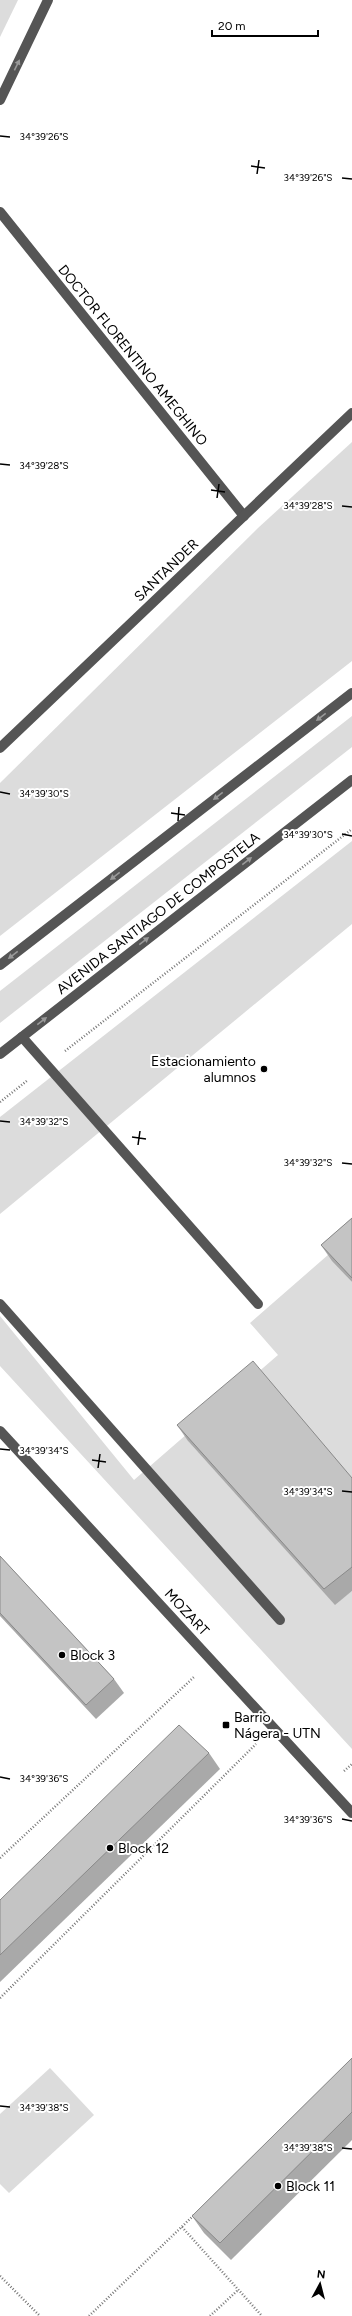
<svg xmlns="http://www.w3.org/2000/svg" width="352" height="2316" font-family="Figtree,sans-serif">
	<rect width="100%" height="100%" fill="#fff"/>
	<g fill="#dcdcdc">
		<path d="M 0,0 L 18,0 L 0,37 Z"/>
		<path d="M 352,442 L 352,661 L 0,936 L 0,783 L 258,528 Z"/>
		<path d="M 352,716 L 352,747 L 0,1023 L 0,991 Z"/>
		<path d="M 352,841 L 352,924 L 0,1214 L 0,1117 Z"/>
		<path d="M 352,1234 L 333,1261 L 352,1282 L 352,1481 L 188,1441 L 335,1604 L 352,1591 L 352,1749 L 0,1366 L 0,1316 L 134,1480 L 278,1355 L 250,1323 Z"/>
		<path d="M 50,2068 L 94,2115 L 9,2193 L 0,2184 L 0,2114 Z"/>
	</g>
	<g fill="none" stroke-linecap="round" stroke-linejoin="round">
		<g stroke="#777" stroke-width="2.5" stroke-dasharray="1 2" stroke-linecap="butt">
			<path d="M 65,1051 L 352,829"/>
			<path d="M 0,1102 L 28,1080"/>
			<path d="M 344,1771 L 352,1764"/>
			<path d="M 0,1858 L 194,1677"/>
			<path d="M 0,1998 L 256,1744"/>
			<path d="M 182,2227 L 262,2316"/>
			<path d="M 0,2276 L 40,2316"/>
			<path d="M 89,2316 L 194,2215"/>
			<path d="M 210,2316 L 238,2290"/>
		</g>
		<g stroke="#555" stroke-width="10">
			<path d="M 0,100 L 48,0"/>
			<path d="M 0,212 L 244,516"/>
			<path d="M 0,748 L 352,413"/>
			<path d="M 0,965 L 352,693"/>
			<path d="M 22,1037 L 258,1304"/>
			<path d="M 0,1054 L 352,780"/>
			<path d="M 0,1304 L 280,1620"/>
			<path d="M 0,1431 L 352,1813"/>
		</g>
	</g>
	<g fill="#a9a9a9">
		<path d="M 352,1218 L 352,1282 L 332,1261 L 321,1245 Z"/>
		<path d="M 177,1425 L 352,1478 L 352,1591 L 335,1605 L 188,1441 Z"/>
		<path d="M 0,1556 L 114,1679 L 124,1693 L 96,1719 L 0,1616 Z"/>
		<path d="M 209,1753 L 220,1769 L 0,1982 L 0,1900 Z"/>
		<path d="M 352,2058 L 352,2140 L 231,2260 L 204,2233 L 192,2216 Z"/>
	</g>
	<g fill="#c4c4c4" stroke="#898989">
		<path d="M 352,1218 L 352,1278 L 321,1245 Z"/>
		<path d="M 253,1361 L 352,1478 L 352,1567 L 324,1589 L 177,1425 Z"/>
		<path d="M 0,1556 L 114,1679 L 86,1705 L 0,1613 Z"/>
		<path d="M 179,1725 L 209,1753 L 0,1955 L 0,1900 Z"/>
		<path d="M 352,2058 L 352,2112 L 220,2243 L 192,2216 Z"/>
	</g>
	<defs><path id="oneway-solid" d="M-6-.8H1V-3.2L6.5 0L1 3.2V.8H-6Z"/></defs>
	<g fill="#999">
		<use href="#oneway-solid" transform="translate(17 65) rotate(-64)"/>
		<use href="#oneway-solid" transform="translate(321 717) rotate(142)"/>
		<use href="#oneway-solid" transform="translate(218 796) rotate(142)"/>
		<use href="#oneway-solid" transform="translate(247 861) rotate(-38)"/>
		<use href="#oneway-solid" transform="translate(115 876) rotate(142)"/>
		<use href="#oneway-solid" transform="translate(144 941) rotate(-38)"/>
		<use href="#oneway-solid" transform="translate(13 955) rotate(142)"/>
		<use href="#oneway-solid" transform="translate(42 1021) rotate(-38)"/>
	</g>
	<path fill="none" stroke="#000" stroke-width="1.5" d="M 0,136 L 10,137M 251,166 L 265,168M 257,174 L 259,160M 342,178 L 352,179M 0,464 L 10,465M 211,490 L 225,492M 217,498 L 219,484M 342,506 L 352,507M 0,792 L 10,794M 171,813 L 185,815M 178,821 L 179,807M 342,834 L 352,836M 0,1121 L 10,1122M 132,1137 L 146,1139M 138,1145 L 140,1131M 342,1163 L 352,1164M 0,1449 L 10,1450M 92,1460 L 106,1462M 98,1468 L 100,1454M 342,1491 L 352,1492M 0,1777 L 10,1779M 342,1819 L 352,1821M 0,2106 L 10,2107M 342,2148 L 352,2149"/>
	<g fill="#000" stroke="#fff" stroke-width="1.5">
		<circle cx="264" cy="1069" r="4"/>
		<circle cx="62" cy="1655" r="4"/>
		<rect x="222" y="1721" width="8" height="8" rx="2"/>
		<circle cx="110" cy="1848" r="4"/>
		<circle cx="278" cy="2186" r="4"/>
	</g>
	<g text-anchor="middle" stroke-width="4" stroke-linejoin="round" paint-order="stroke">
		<g font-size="14" fill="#000" stroke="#fff">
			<text transform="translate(133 355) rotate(51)" y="5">DOCTOR FLORENTINO AMEGHINO</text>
			<text transform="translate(166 570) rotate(-44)" y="5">SANTANDER</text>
			<text transform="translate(158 913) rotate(-38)" y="5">AVENIDA SANTIAGO DE COMPOSTELA</text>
			<text transform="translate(187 1612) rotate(47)" y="5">MOZART</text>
		</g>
		<g font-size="14" fill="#000" stroke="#fff" text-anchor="start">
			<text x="256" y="1066" text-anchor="end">Estacionamiento<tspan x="256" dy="16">alumnos</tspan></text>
			<text x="70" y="1660">Block 3</text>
			<text x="234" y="1722">Barrio<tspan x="234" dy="16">Nágera - UTN</tspan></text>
			<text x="118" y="1853">Block 12</text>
			<text x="286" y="2191">Block 11</text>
		</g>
	</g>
	<g font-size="10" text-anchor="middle" fill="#000" stroke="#fff" stroke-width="4" stroke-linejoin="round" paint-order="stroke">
		<text x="44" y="140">34°39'26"S</text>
		<text x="308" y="181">34°39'26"S</text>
		<text x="44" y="469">34°39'28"S</text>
		<text x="308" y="509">34°39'28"S</text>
		<text x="44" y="797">34°39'30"S</text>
		<text x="308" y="838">34°39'30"S</text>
		<text x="44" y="1125">34°39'32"S</text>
		<text x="308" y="1166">34°39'32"S</text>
		<text x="44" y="1454">34°39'34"S</text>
		<text x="308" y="1495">34°39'34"S</text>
		<text x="44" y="1782">34°39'36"S</text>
		<text x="308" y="1823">34°39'36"S</text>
		<text x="44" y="2111">34°39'38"S</text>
		<text x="308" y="2151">34°39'38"S</text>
	</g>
	<g transform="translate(320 2284) rotate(7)" stroke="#ffffff" stroke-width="3" paint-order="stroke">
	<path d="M0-3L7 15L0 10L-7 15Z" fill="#000000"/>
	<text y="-6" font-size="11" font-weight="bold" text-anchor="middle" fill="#000000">N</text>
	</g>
	<path d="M212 30v6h106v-6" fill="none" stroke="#000000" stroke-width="2"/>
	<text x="218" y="30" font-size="12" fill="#000000" stroke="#ffffff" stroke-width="3" paint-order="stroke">20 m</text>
</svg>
